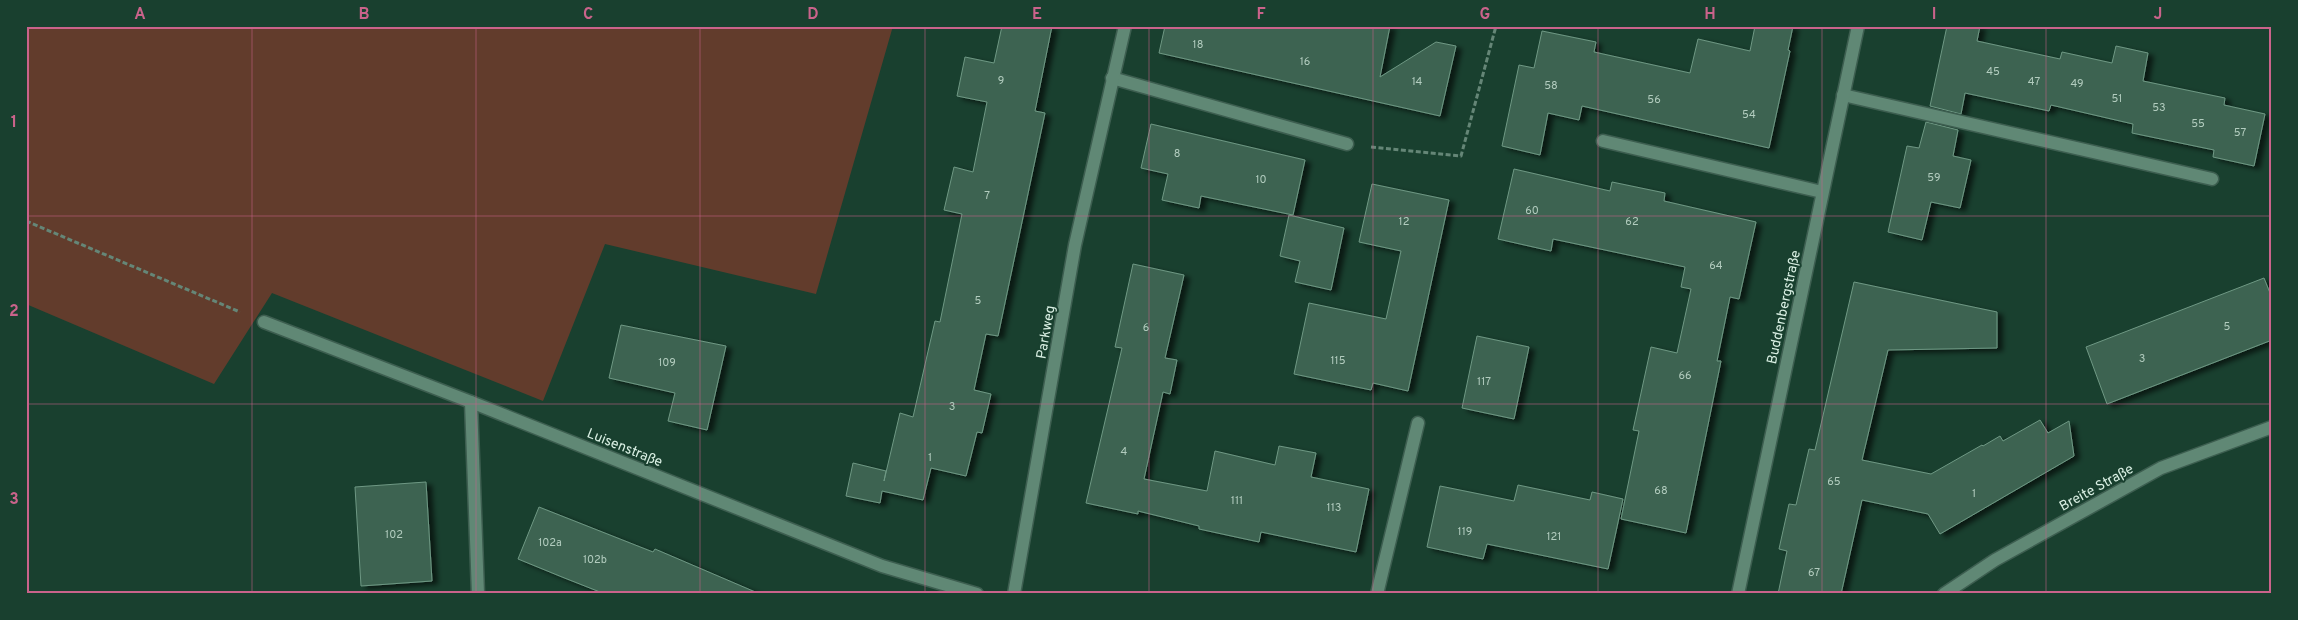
<svg xmlns="http://www.w3.org/2000/svg" width="2298" height="620" font-family="Overpass,sans-serif">
	<defs>
		<filter id="shadow"><feDropShadow dx="5.5" dy="3" stdDeviation="2.5" flood-color="#0009"/></filter>
	</defs>
	<rect width="100%" height="100%" fill="#19402f"/>
	<path fill="#623c2c" d="M 26,26 L 893,26 L 816,294 L 605,244 L 543,401 L 272,293 L 214,384 L 26,304 Z"/>
	<g fill="#3c6451" stroke="#6f9884" filter="url(#shadow)">
		<path d="M 1002,26 L 1052,26 L 1035,111 L 1045,113 L 998,336 L 986,334 L 974,390 L 991,394 L 982,433 L 977,432 L 966,476 L 931,468 L 923,500 L 882,491 L 880,503 L 846,496 L 853,463 L 886,471 L 884,481 L 900,413 L 913,417 L 935,321 L 940,322 L 962,214 L 944,210 L 954,167 L 973,172 L 987,102 L 957,96 L 965,57 L 994,63 Z"/>
		<path d="M 1165,26 L 1390,26 L 1380,77 L 1436,42 L 1456,46 L 1440,116 L 1159,53 Z"/>
		<path d="M 1755,26 L 1793,26 L 1788,50 L 1790,51 L 1769,148 L 1582,106 L 1579,120 L 1548,113 L 1540,155 L 1502,146 L 1519,65 L 1534,68 L 1542,31 L 1596,42 L 1594,52 L 1690,73 L 1698,39 L 1750,51 Z"/>
		<path d="M 1947,26 L 1980,26 L 1977,41 L 2060,59 L 2062,52 L 2112,63 L 2116,46 L 2148,53 L 2143,81 L 2225,98 L 2224,105 L 2265,114 L 2254,166 L 2213,157 L 2214,150 L 2132,133 L 2133,124 L 2051,105 L 2049,111 L 1965,93 L 1961,114 L 1930,106 Z"/>
		<path d="M 1926,122 L 1958,130 L 1953,156 L 1971,160 L 1960,208 L 1931,202 L 1922,240 L 1888,232 L 1907,146 L 1919,148 Z"/>
		<path d="M 1151,124 L 1305,160 L 1293,215 L 1201,196 L 1199,208 L 1162,200 L 1168,174 L 1141,168 Z"/>
		<path d="M 1514,169 L 1610,191 L 1612,182 L 1665,193 L 1664,201 L 1756,222 L 1739,299 L 1730,297 L 1717,361 L 1721,361 L 1686,533 L 1621,519 L 1639,431 L 1633,430 L 1651,347 L 1677,353 L 1691,289 L 1681,287 L 1685,267 L 1553,239 L 1551,251 L 1498,239 Z"/>
		<path d="M 1372,184 L 1449,200 L 1408,391 L 1373,383 L 1371,390 L 1294,374 L 1309,303 L 1386,319 L 1401,251 L 1359,242 Z"/>
		<path d="M 1289,215 L 1344,228 L 1331,290 L 1295,282 L 1300,261 L 1280,256 Z"/>
		<path d="M 1133,264 L 1184,275 L 1165,358 L 1177,360 L 1170,394 L 1163,392 L 1144,479 L 1207,491 L 1215,451 L 1275,465 L 1279,446 L 1316,453 L 1311,477 L 1369,489 L 1356,552 L 1261,532 L 1259,542 L 1199,529 L 1199,526 L 1138,511 L 1138,514 L 1086,503 L 1122,348 L 1115,347 Z"/>
		<path d="M 2264,278 L 2272,298 L 2272,340 L 2107,404 L 2086,347 Z"/>
		<path d="M 1854,282 L 1997,312 L 1997,348 L 1888,350 L 1862,460 L 1931,474 L 1982,445 L 1983,446 L 2000,436 L 2003,441 L 2040,420 L 2048,433 L 2069,421 L 2074,456 L 1940,534 L 1928,514 L 1862,500 L 1841,594 L 1778,594 L 1787,551 L 1779,549 L 1789,504 L 1796,505 L 1809,449 L 1815,450 Z"/>
		<path d="M 621,325 L 726,346 L 707,430 L 668,421 L 675,393 L 609,378 Z"/>
		<path d="M 1477,336 L 1529,347 L 1514,419 L 1462,408 Z"/>
		<path d="M 426,482 L 432,581 L 361,586 L 355,487 Z"/>
		<path d="M 1518,485 L 1590,500 L 1592,492 L 1623,499 L 1608,569 L 1487,544 L 1483,559 L 1427,547 L 1440,486 L 1514,501 Z"/>
		<path d="M 539,507 L 653,552 L 655,549 L 760,594 L 605,594 L 562,577 L 518,559 Z"/>
	</g>
	<g fill="none" stroke-linecap="round" stroke-linejoin="round">
		<g stroke="#3d5e50" stroke-width="15">
			<g id="minor">
				<path d="M 1112,78 L 1347,144"/>
				<path d="M 1843,95 L 2212,179"/>
				<path d="M 1603,141 L 1822,192"/>
				<path d="M 264,322 L 471,402 L 882,566 L 977,594"/>
				<path d="M 471,402 L 478,594"/>
				<path d="M 1014,594 L 1075,245 L 1125,26"/>
				<path d="M 1377,594 L 1418,423"/>
				<path d="M 1738,594 L 1858,26"/>
				<path d="M 1944,594 L 1995,560 L 2161,468 L 2272,427"/>
			</g>
		</g>
		<g stroke="#658677" stroke-width="3" stroke-dasharray="5 2.5" stroke-linecap="butt">
			<path d="M 1371,147 L 1461,156 L 1496,26"/>
			<path d="M 26,221 L 240,312"/>
		</g>
		<use href="#minor" stroke="#608875" stroke-width="12"/>
	</g>
	<path fill="none" stroke="#ca638b" stroke-width="1" stroke-opacity="0.55" d="M 252,26 L 252,594M 476,26 L 476,594M 700,26 L 700,594M 925,26 L 925,594M 1149,26 L 1149,594M 1373,26 L 1373,594M 1598,26 L 1598,594M 1822,26 L 1822,594M 2046,26 L 2046,594M 26,216 L 2272,216M 26,404 L 2272,404"/>
	<g text-anchor="middle" stroke-width="4" stroke-linejoin="round" paint-order="stroke">
		<g font-size="11" fill="#b2ccbe">
			<text x="1198" y="48">18</text>
			<text x="1305" y="65">16</text>
			<text x="1993" y="75">45</text>
			<text x="1001" y="84">9</text>
			<text x="1417" y="85">14</text>
			<text x="2034" y="85">47</text>
			<text x="2077" y="87">49</text>
			<text x="1551" y="89">58</text>
			<text x="2117" y="102">51</text>
			<text x="1654" y="103">56</text>
			<text x="2159" y="111">53</text>
			<text x="1749" y="118">54</text>
			<text x="2198" y="127">55</text>
			<text x="2240" y="136">57</text>
			<text x="1177" y="157">8</text>
			<text x="1934" y="181">59</text>
			<text x="1261" y="183">10</text>
			<text x="987" y="199">7</text>
			<text x="1532" y="214">60</text>
			<text x="1404" y="225">12</text>
			<text x="1632" y="225">62</text>
			<text x="1716" y="269">64</text>
			<text x="978" y="304">5</text>
			<text x="2227" y="330">5</text>
			<text x="1146" y="331">6</text>
			<text x="2142" y="362">3</text>
			<text x="1338" y="364">115</text>
			<text x="667" y="366">109</text>
			<text x="1685" y="379">66</text>
			<text x="1484" y="385">117</text>
			<text x="952" y="410">3</text>
			<text x="1124" y="455">4</text>
			<text x="930" y="461">1</text>
			<text x="1834" y="485">65</text>
			<text x="1661" y="494">68</text>
			<text x="1974" y="497">1</text>
			<text x="1237" y="504">111</text>
			<text x="1334" y="511">113</text>
			<text x="1465" y="535">119</text>
			<text x="394" y="538">102</text>
			<text x="1554" y="540">121</text>
			<text x="550" y="546">102a</text>
			<text x="595" y="563">102b</text>
			<text x="1814" y="576">67</text>
		</g>
		<g font-size="14" fill="#d9efe3" stroke="#19402f">
			<text transform="translate(1783 307) rotate(-78)" y="5">Buddenbergstraße</text>
			<text transform="translate(1045 332) rotate(-80)" y="5">Parkweg</text>
			<text transform="translate(625 447) rotate(22)" y="5">Luisenstraße</text>
			<text transform="translate(2096 487) rotate(-29)" y="5">Breite Straße</text>
		</g>
	</g>
	<rect width="2298" height="620" fill="none" stroke="#19402f" stroke-width="55"/>
	<rect x="28" y="28" width="2242" height="564" fill="none" stroke="#ca638b" stroke-width="2"/>
	<g font-size="16" text-anchor="middle" font-weight="bold" fill="#ca638b">
		<text x="140" y="19">A</text>
		<text x="364" y="19">B</text>
		<text x="588" y="19">C</text>
		<text x="813" y="19">D</text>
		<text x="1037" y="19">E</text>
		<text x="1261" y="19">F</text>
		<text x="1485" y="19">G</text>
		<text x="1710" y="19">H</text>
		<text x="1934" y="19">I</text>
		<text x="2158" y="19">J</text>
		<text x="14" y="127">1</text>
		<text x="14" y="316">2</text>
		<text x="14" y="504">3</text>
	</g>
</svg>
